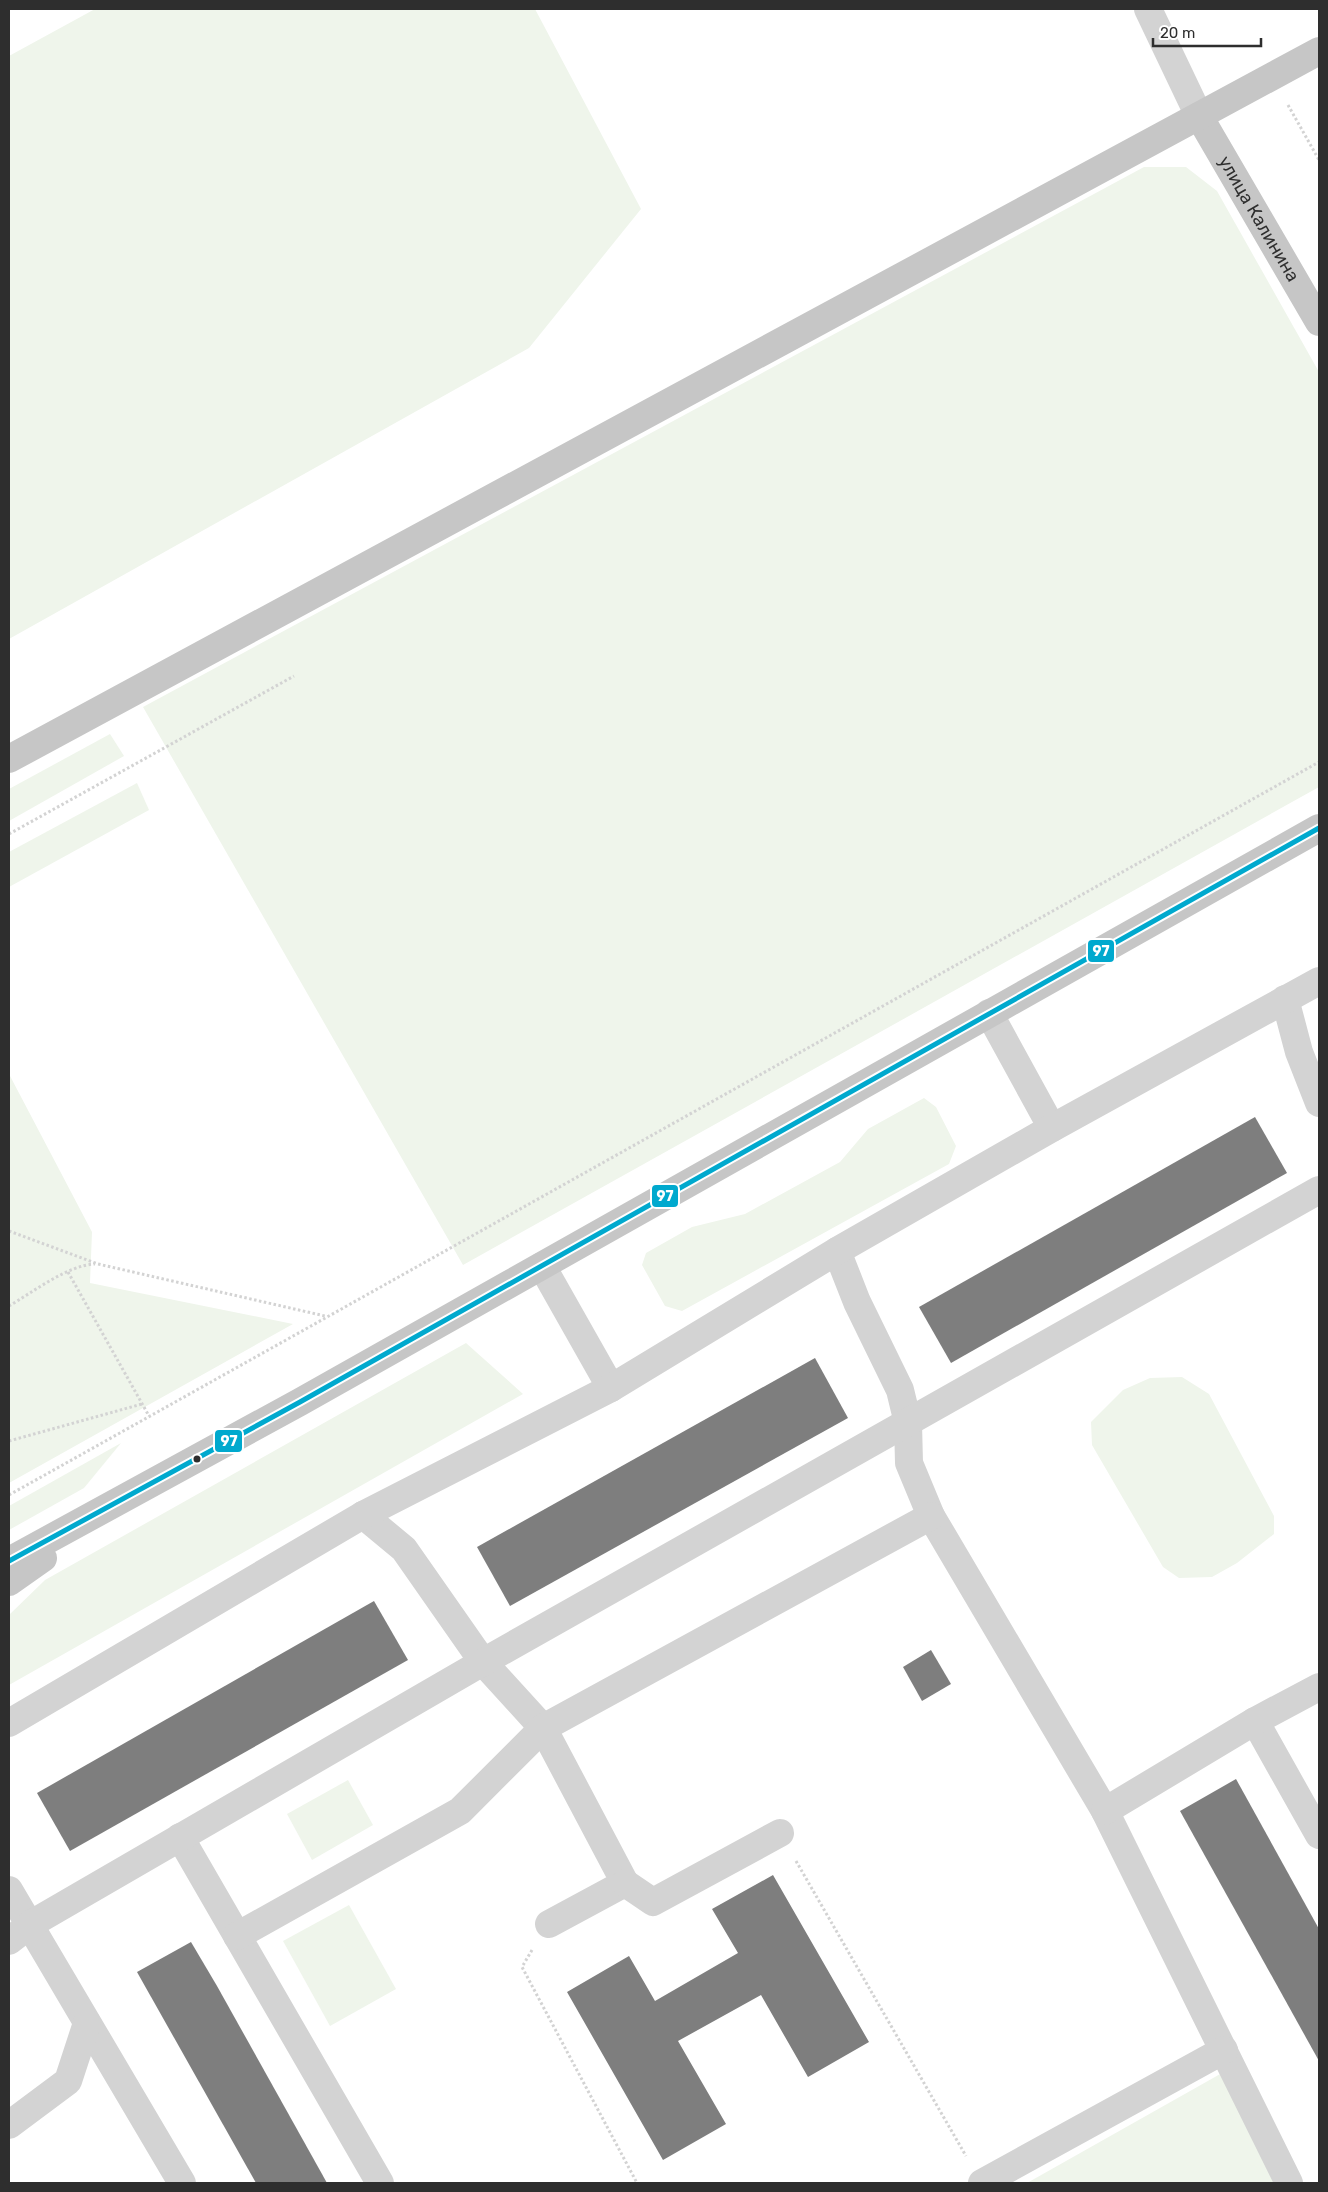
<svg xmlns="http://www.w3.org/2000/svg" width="1328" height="2192" font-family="Rubik,sans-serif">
	<rect width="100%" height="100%" fill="#fff"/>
	<g fill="#eff5eb">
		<path d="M 95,9 L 535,9 L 641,209 L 529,348 L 9,639 L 9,56 Z"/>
		<path d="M 1144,167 L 1186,167 L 1217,191 L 1319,372 L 1319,787 L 463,1265 L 143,707 Z"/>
		<path d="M 110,734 L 124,756 L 9,821 L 9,789 Z"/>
		<path d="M 137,783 L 149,810 L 9,887 L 9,852 Z"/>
		<path d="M 9,1074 L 92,1232 L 90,1283 L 293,1324 L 9,1483 Z"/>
		<path d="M 924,1098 L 936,1107 L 956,1146 L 949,1164 L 682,1311 L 665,1306 L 642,1265 L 646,1253 L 692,1227 L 745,1214 L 840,1162 L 868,1129 Z"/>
		<path d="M 466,1343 L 523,1394 L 9,1685 L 9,1615 L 45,1580 Z"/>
		<path d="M 1182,1377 L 1209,1394 L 1274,1516 L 1274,1534 L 1237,1563 L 1212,1577 L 1179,1578 L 1163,1567 L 1092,1445 L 1091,1422 L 1123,1390 L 1150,1378 Z"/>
		<path d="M 121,1443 L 84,1488 L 9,1530 L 9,1506 Z"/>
		<path d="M 348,1780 L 373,1825 L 312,1860 L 287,1814 Z"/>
		<path d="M 349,1905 L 396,1989 L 330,2026 L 283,1941 Z"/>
		<path d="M 1222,2073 L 1277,2183 L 1027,2183 Z"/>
	</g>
	<g fill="#7e7e7e">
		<path d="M 1255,1117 L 1287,1173 L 951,1363 L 919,1307 Z"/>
		<path d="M 815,1358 L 848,1418 L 510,1606 L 477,1547 Z"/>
		<path d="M 374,1601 L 408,1660 L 70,1851 L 37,1793 Z"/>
		<path d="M 931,1650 L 951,1684 L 922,1701 L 903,1667 Z"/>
		<path d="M 1236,1779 L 1319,1929 L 1319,2061 L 1180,1811 Z"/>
		<path d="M 773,1875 L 869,2042 L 808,2077 L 761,1995 L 678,2041 L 726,2124 L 663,2160 L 567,1992 L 629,1956 L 655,2001 L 738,1953 L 712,1909 Z"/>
		<path d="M 191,1942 L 217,1986 L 327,2183 L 256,2183 L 137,1972 Z"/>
	</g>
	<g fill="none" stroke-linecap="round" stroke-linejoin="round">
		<g stroke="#d3d3d3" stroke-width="3" stroke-dasharray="2.5 2.5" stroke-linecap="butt">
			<path d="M 1288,105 L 1319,160"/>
			<path d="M 9,834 L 294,676"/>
			<path d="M 9,1231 L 98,1264 L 325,1316"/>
			<path d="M 68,1272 L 149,1416"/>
			<path d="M 9,1306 C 33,1292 68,1265 95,1264"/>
			<path d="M 9,1441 L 142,1404"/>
			<path d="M 9,1495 L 1319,762"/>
			<path d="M 796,1861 L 966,2156"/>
			<path d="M 532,1950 L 522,1967 L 637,2183"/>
		</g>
		<g stroke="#d3d3d3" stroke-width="28">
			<path d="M 1148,9 L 1199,116"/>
			<path d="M 1285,999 L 1299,1052 L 1319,1103"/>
			<path d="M 989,1013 L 1052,1128"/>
			<path d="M 837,1251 L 857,1302 L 900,1390 L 908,1423 L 909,1463 L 931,1516 L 1105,1811 L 1289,2183"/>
			<path d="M 542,1266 L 611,1388"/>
			<path d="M 363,1515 L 404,1549 L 483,1662 L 543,1728 L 625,1883 L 549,1924"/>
			<path d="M 1255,1721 L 1319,1835"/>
			<path d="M 9,1723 L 363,1515 L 611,1388 L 837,1251 L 1052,1128 L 1319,981"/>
			<path d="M 1105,1811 L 1255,1721 L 1319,1687"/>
			<path d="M 180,1837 L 380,2183"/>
			<path d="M 625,1883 L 653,1902 L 780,1833"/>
			<path d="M 9,1890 L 182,2183"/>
			<path d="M 237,1936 L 460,1811 L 543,1728 L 931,1516"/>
			<path d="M 9,1941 L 31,1924 L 483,1662 L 1319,1190"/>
			<path d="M 9,2125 L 68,2081 L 87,2023"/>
			<path d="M 982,2183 L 1224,2050"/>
		</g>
		<g stroke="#c6c6c6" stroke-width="28">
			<path id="s1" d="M 1199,116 L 1319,322"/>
			<path d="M 9,759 L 1319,51"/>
			<path d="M 9,1561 L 300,1402 L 1319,828"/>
			<path d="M 9,1582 L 43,1558"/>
		</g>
		<g stroke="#fff" stroke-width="9">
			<path id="bus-1" d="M 9,1561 L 300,1402 L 1319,828"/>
		</g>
		<use href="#bus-1" stroke="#00a9ce" stroke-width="5"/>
	</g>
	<circle fill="#2e2e2e" stroke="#fff" stroke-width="2" cx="197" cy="1459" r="4.5"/>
	<g text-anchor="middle" stroke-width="5" stroke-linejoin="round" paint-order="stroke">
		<g font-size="18" fill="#2e2e2e" stroke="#fff">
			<text dy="6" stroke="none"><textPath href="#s1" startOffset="119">улица Калинина</textPath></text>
		</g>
	</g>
	<g stroke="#fff" stroke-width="2">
		<rect x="1087" y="939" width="28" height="24" rx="5" fill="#00a9ce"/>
		<rect x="651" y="1184" width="28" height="24" rx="5" fill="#00a9ce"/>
		<rect x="214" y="1429" width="29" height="24" rx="5" fill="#00a9ce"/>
	</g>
	<g font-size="14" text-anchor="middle" font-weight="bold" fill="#fff">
		<text x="1101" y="956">97</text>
		<text x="665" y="1201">97</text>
		<text x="229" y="1446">97</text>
	</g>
	<rect width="1328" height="2192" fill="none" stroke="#2e2e2e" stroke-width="20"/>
	<path d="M1153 38v8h108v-8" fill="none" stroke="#2e2e2e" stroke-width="2.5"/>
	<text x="1160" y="38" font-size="15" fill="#2e2e2e" stroke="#ffffff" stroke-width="4" paint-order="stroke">20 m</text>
</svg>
